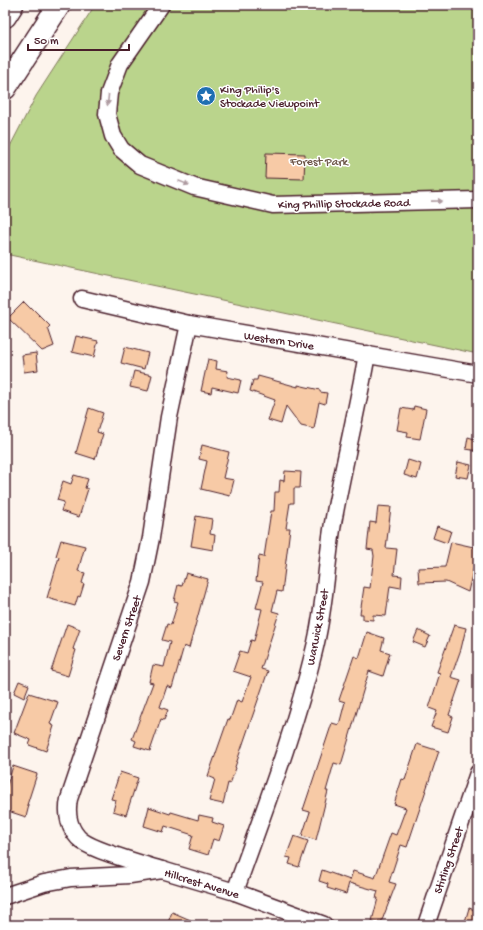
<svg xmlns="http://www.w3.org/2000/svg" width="483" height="930" font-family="'Gochi Hand',sans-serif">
	<rect width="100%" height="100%" fill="#fdf4ed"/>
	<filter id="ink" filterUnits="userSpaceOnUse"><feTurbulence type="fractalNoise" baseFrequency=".025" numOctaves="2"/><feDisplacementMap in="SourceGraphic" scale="8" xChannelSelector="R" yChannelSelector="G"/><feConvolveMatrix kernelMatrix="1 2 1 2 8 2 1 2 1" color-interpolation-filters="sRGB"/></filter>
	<g filter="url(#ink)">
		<path fill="#bad48c" stroke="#827a5c" d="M 95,5 L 478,5 L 478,354 L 5,254 L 5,156 L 36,96 Z"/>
		<g fill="#f7caa6" stroke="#4a1f2b">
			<path d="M 266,153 L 305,154 L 304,179 L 265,178 Z"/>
			<path d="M 24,302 L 31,309 L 32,308 L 50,326 L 48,328 L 54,346 L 42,351 L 8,318 Z"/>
			<path d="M 76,336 L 98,341 L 94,357 L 72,352 Z"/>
			<path d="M 125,347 L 148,353 L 144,369 L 121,363 Z"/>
			<path d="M 36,353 L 38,370 L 24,372 L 22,355 Z"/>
			<path d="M 208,359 L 217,361 L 216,369 L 228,371 L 227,377 L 241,380 L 238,393 L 212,387 L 211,393 L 201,391 Z"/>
			<path d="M 134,371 L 152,375 L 148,391 L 130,387 Z"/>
			<path d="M 258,376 L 298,387 L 298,385 L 320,390 L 320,392 L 327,393 L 325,404 L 319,402 L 314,429 L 301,426 L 286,406 L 281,424 L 268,420 L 275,400 L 250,391 L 253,380 L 257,380 Z"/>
			<path d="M 414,406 L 426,409 L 420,439 L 407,437 L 408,432 L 397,430 L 401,408 L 413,410 Z"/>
			<path d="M 89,408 L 103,413 L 97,432 L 103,434 L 95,459 L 76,453 Z"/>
			<path d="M 468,437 L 478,440 L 478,451 L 466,449 Z"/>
			<path d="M 202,445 L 229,452 L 223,478 L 234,480 L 230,496 L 201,489 L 207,461 L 199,459 Z"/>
			<path d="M 408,460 L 421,464 L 417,479 L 404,475 Z"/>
			<path d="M 458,462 L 471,465 L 468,478 L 455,476 Z"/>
			<path d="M 285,471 L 301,472 L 300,488 L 294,488 L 294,503 L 290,503 L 286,528 L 290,528 L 282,592 L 277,591 L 272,611 L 279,613 L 261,669 L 268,671 L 235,767 L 236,768 L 230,784 L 228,783 L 223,804 L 209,801 L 215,779 L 208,776 L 228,719 L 230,720 L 237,700 L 242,702 L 251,677 L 233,671 L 240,651 L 247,653 L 251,640 L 254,641 L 262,609 L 256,608 L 263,582 L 256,581 L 259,556 L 264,557 L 271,511 L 274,511 L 275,492 L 279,492 L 280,480 L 284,481 Z"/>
			<path d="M 74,475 L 88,479 L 85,488 L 88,489 L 79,517 L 61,511 L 64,502 L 57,500 L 63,481 L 71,484 Z"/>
			<path d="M 378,506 L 391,507 L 386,548 L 397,549 L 394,575 L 402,576 L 401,588 L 390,586 L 386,616 L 373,615 L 373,620 L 363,619 L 363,614 L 360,614 L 364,587 L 370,588 L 374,556 L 373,550 L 367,549 L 370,522 L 376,523 Z"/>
			<path d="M 196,516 L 212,519 L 210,534 L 215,535 L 213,550 L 191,546 Z"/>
			<path d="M 437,526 L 451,531 L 447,543 L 433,538 Z"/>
			<path d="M 61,540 L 85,546 L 78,571 L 85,573 L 82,583 L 84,584 L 80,597 L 78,596 L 75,606 L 47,598 L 59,557 L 56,556 Z"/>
			<path d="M 451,542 L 478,548 L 468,592 L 446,582 L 419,583 L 418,568 L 445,567 Z"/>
			<path d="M 186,573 L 208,579 L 189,648 L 184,646 L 172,688 L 167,686 L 160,707 L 168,710 L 164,720 L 161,719 L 150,751 L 134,746 L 136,741 L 132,739 L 153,683 L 149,682 L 153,665 L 164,667 L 170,642 L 162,640 L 167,624 L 171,625 L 178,602 L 174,601 L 178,585 L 182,586 Z"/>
			<path d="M 67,624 L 80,629 L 73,649 L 76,650 L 68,676 L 51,671 Z"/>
			<path d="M 454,625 L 466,628 L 461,649 L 451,677 L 461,680 L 449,715 L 453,717 L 448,732 L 431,727 L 437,711 L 429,708 L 440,673 L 437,672 Z"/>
			<path d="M 418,630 L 430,636 L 425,647 L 413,642 Z"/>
			<path d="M 367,632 L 384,638 L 381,650 L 390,653 L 383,676 L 369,671 L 341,765 L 334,763 L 326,791 L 328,791 L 316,840 L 302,836 L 310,812 L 303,810 L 332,723 L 339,725 L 345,702 L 339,700 L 354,656 L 359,658 Z"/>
			<path d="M 19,681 L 29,685 L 24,698 L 14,693 Z"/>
			<path d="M 29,693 L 58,702 L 50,724 L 54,726 L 46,751 L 29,745 L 31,740 L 14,733 Z"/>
			<path d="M 417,744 L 439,751 L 407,847 L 401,845 L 389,882 L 396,884 L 381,923 L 372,921 L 378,898 L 376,898 L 378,891 L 349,883 L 346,894 L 327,888 L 328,884 L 319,881 L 322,870 L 350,880 L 353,871 L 375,878 L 391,833 L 396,835 L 406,808 L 394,804 L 402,779 L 405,780 Z"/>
			<path d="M 13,766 L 37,774 L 27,805 L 29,805 L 26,817 L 5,810 L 5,792 Z"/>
			<path d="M 120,772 L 138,778 L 126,815 L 113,811 L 116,800 L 111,799 Z"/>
			<path d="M 149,807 L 170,814 L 171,812 L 198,820 L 199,815 L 213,818 L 212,822 L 224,826 L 219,841 L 213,839 L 208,855 L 189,849 L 193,835 L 165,826 L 163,832 L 144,826 Z"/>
			<path d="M 294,836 L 308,841 L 299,867 L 289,864 L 291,858 L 286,857 Z"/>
			<path d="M 469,908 L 478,911 L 478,925 L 464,925 Z"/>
			<path d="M 172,912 L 202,925 L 167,925 Z"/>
		</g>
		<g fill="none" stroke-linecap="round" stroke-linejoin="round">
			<g stroke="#4a1f2b" stroke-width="19">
				<g id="minor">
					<path d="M 161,5 L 120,64 L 109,93 L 107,114 L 113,136 L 121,149 L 140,165 L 194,187 L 273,205 L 478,200"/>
					<path d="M 82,299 L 189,324 L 478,374"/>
					<path d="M 162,870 C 143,864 97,852 82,841 C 69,831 66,814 69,799 L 142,582 L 151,538 L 169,417 L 189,324"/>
					<path d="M 235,892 C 263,813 294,733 314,651 C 325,609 326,566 333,523 C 343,467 357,411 367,354"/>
					<path d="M 5,896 L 44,883 L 71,878 L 130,875 L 162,870 L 235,892 L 324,925"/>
					<path d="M 426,925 L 478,773"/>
				</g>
			</g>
			<g stroke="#4a1f2b" stroke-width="25">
				<g id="highway">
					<path d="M 5,16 L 12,5"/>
					<path d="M 5,88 L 59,5"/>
				</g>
			</g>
			<use href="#minor" stroke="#fff" stroke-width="16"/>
			<use href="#highway" stroke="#fff" stroke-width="22"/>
		</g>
		<defs><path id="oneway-solid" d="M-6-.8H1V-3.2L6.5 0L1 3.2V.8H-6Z"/></defs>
		<g fill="#ae9aa0">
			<use href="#oneway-solid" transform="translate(108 100) rotate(96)"/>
			<use href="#oneway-solid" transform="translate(184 183) rotate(22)"/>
			<use href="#oneway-solid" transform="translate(437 201) rotate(-1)"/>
		</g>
	</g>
	<defs>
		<g id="sight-disc" transform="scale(1)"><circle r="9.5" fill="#1f6fb2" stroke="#fff"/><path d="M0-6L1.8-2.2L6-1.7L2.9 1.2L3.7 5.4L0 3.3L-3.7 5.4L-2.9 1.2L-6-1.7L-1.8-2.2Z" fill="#fff"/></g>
	</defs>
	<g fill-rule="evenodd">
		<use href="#sight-disc" x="206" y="96"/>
	</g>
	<g text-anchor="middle" stroke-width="3" stroke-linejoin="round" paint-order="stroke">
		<g font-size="12" fill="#4a1f2b" stroke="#fff" text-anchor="start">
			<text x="220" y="93">King Philip's<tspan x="220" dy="14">Stockade Viewpoint</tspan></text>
		</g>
		<g font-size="12" fill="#6c5548" stroke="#fff">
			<text x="319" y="165">Forest Park</text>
		</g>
		<g font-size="12" fill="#4a1f2b" stroke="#fff">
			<text transform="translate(344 203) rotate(-1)" y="4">King Phillip Stockade Road</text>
			<text transform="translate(279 340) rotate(9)" y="4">Western Drive</text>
			<text transform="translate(317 627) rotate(-79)" y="4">Warwick Street</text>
			<text transform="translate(126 628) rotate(-71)" y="4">Severn Street</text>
			<text transform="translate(448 860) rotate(-71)" y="4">Stirling Street</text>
			<text transform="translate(202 883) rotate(17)" y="4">Hillcrest Avenue</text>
		</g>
	</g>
	<rect width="483" height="930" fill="none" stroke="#fff" stroke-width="20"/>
	<rect x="10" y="10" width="463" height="910" fill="none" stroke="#4a1f2b" stroke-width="1.5" filter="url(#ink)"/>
	<path d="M28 44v6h101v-6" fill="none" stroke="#4a1f2b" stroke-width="2"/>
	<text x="34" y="44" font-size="12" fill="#4a1f2b" stroke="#ffffff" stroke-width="3" paint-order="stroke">50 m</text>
</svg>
